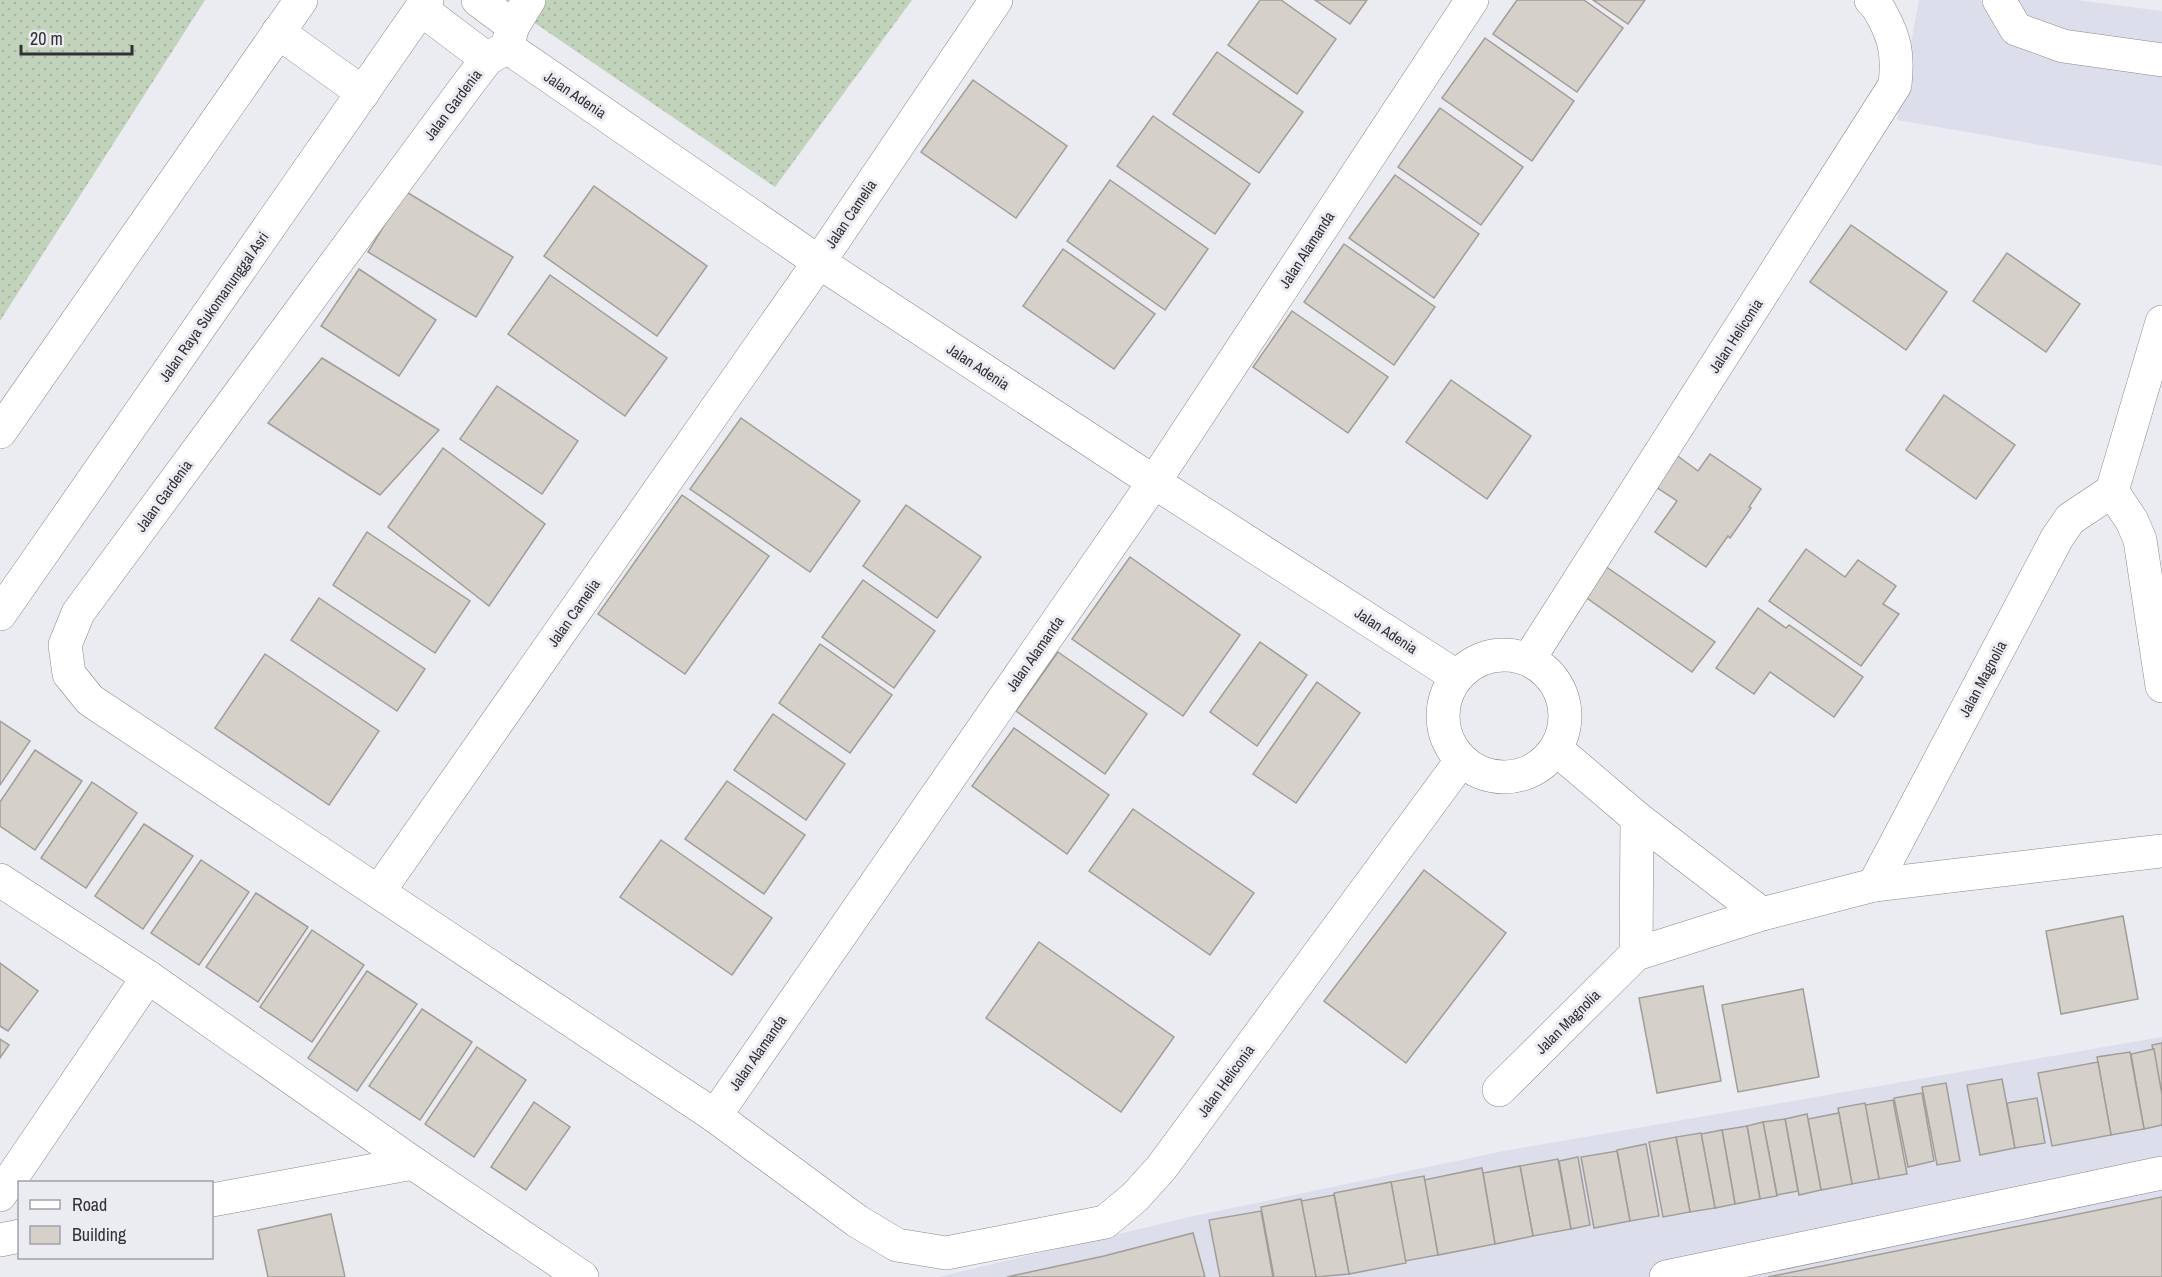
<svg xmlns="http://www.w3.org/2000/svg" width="2162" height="1277" font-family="'Archivo Narrow',sans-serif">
	<defs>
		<pattern id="grass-dots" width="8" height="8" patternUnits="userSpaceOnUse" patternTransform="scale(1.5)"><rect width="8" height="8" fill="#c2d3bc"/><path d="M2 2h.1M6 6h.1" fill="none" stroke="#a7b6a2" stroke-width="1.8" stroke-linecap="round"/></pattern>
	</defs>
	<rect width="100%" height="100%" fill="#ebebf2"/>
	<g fill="#dddeec">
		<path d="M 1919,0 L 2076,0 L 2162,11 L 2162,166 L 1897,120 Z"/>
		<path d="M 2162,1037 L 2162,1277 L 938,1277 L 1194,1216 L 1504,1151 Z"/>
	</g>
	<g fill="url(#grass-dots)">
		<path d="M 0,0 L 205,0 L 0,321 Z"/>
		<path d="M 501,0 L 912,0 L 775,187 Z"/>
	</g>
	<g fill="#d5d1ca" stroke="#a19d97" stroke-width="1.5">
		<path d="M 1260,0 L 1281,0 L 1336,39 L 1297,94 L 1228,45 Z"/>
		<path d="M 1315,0 L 1367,0 L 1350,24 Z"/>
		<path d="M 1517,0 L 1584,0 L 1623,28 L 1577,92 L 1493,34 Z"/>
		<path d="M 1593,0 L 1645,0 L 1628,24 Z"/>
		<path d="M 1485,38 L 1574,101 L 1532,161 L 1442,98 Z"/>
		<path d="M 1217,52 L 1303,112 L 1259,173 L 1173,114 Z"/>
		<path d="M 973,80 L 1067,146 L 1016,218 L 921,152 Z"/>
		<path d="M 1440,108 L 1523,167 L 1481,225 L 1398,167 Z"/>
		<path d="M 1153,116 L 1250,184 L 1215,234 L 1117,166 Z"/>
		<path d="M 1395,175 L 1479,234 L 1434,298 L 1349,238 Z"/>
		<path d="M 1110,180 L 1208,249 L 1165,310 L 1067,241 Z"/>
		<path d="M 594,186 L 707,266 L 657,336 L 544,256 Z"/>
		<path d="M 405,191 L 513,257 L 476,317 L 368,252 Z"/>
		<path d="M 1851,225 L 1947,292 L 1906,350 L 1810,282 Z"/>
		<path d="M 1344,244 L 1435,307 L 1394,365 L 1304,302 Z"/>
		<path d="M 1063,249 L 1155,314 L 1114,369 L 1023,306 Z"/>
		<path d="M 2007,253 L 2080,304 L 2046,352 L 1973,301 Z"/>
		<path d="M 359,269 L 436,320 L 399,376 L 321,326 Z"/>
		<path d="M 550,275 L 667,358 L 625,416 L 508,334 Z"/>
		<path d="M 1292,311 L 1388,377 L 1348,433 L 1253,367 Z"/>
		<path d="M 322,358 L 439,430 L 380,495 L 268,423 Z"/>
		<path d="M 1451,380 L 1531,436 L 1487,499 L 1406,442 Z"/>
		<path d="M 497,386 L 578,441 L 542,494 L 460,439 Z"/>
		<path d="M 1944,395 L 2015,445 L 1976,499 L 1906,450 Z"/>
		<path d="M 741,418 L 860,501 L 810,572 L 690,489 Z"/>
		<path d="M 443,448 L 545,524 L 489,606 L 388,527 Z"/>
		<path d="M 1675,454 L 1698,471 L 1710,454 L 1761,489 L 1749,507 L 1751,508 L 1730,538 L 1728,536 L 1706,567 L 1655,532 L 1677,501 L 1653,485 Z"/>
		<path d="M 682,495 L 769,556 L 685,674 L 598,614 Z"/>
		<path d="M 906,505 L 981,557 L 937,618 L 863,566 Z"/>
		<path d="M 367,532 L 470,601 L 435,653 L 333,585 Z"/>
		<path d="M 1806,549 L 1845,577 L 1858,560 L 1896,586 L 1883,604 L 1899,614 L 1861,666 L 1769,601 Z"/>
		<path d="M 1130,557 L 1240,635 L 1183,716 L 1072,639 Z"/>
		<path d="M 1605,566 L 1715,642 L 1692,672 L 1584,596 Z"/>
		<path d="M 863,580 L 935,631 L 894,688 L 822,637 Z"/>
		<path d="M 319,598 L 425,669 L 397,711 L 291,640 Z"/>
		<path d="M 1758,608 L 1786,628 L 1789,625 L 1863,677 L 1834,717 L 1770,672 L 1754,694 L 1716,668 Z"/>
		<path d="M 1260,642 L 1307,675 L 1257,746 L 1210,712 Z"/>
		<path d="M 820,644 L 892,695 L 850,753 L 779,703 Z"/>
		<path d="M 1058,652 L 1147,714 L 1105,774 L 1016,711 Z"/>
		<path d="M 265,654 L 379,731 L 329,805 L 215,728 Z"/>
		<path d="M 1317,682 L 1360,713 L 1296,803 L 1253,774 Z"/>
		<path d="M 773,714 L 845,764 L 806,820 L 734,770 Z"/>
		<path d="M 0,721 L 30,741 L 0,785 Z"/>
		<path d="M 1014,728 L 1109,795 L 1067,854 L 972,786 Z"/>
		<path d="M 35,750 L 82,781 L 35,850 L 0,826 L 0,802 Z"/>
		<path d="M 727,781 L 805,835 L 764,894 L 685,839 Z"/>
		<path d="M 92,782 L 137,813 L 86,888 L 41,858 Z"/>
		<path d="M 1133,809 L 1254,893 L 1210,955 L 1089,871 Z"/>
		<path d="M 144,824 L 193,856 L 143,929 L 95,896 Z"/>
		<path d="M 661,840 L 772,918 L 732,975 L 620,897 Z"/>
		<path d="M 201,860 L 249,892 L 199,965 L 151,933 Z"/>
		<path d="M 1424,870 L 1506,933 L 1406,1063 L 1324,1001 Z"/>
		<path d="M 256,893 L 308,927 L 258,1002 L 206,967 Z"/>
		<path d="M 2123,916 L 2138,999 L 2061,1014 L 2046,931 Z"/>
		<path d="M 312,930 L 364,965 L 312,1042 L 260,1007 Z"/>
		<path d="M 1039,942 L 1174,1037 L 1121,1112 L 986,1018 Z"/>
		<path d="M 0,963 L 38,991 L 8,1031 L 0,1026 Z"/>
		<path d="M 367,971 L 417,1004 L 357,1091 L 308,1058 Z"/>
		<path d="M 1703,986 L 1721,1081 L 1657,1093 L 1639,998 Z"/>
		<path d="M 1803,989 L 1819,1077 L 1738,1092 L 1722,1005 Z"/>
		<path d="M 422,1009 L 472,1042 L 420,1120 L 369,1086 Z"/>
		<path d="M 0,1039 L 9,1045 L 0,1058 Z"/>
		<path d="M 2162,1043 L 2162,1095 L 2152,1045 Z"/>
		<path d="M 477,1047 L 526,1080 L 474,1157 L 425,1124 Z"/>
		<path d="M 2154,1049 L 2162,1095 L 2162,1125 L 2144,1129 L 2131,1054 Z"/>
		<path d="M 2130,1052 L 2144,1129 L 2111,1135 L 2097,1057 Z"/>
		<path d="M 2098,1062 L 2111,1135 L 2052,1146 L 2038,1073 Z"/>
		<path d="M 2002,1079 L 2015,1148 L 1980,1155 L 1967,1085 Z"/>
		<path d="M 1946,1083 L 1960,1161 L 1937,1165 L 1922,1087 Z"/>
		<path d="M 1922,1093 L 1934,1161 L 1908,1167 L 1894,1098 Z"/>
		<path d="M 2037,1098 L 2045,1143 L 2015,1148 L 2007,1103 Z"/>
		<path d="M 1893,1100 L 1907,1174 L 1879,1179 L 1865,1105 Z"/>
		<path d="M 534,1102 L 570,1127 L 526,1190 L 491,1167 Z"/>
		<path d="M 1865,1103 L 1879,1179 L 1852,1184 L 1838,1108 Z"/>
		<path d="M 1839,1113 L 1852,1184 L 1821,1190 L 1808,1119 Z"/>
		<path d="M 1807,1114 L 1821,1190 L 1799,1195 L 1785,1119 Z"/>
		<path d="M 1785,1119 L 1798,1191 L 1777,1195 L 1763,1122 Z"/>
		<path d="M 1763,1122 L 1777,1196 L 1760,1199 L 1747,1126 Z"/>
		<path d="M 1747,1126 L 1760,1199 L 1735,1204 L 1722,1130 Z"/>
		<path d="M 1722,1130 L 1735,1204 L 1715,1208 L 1701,1134 Z"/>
		<path d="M 1701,1133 L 1715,1208 L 1690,1212 L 1676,1137 Z"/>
		<path d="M 1676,1137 L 1690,1212 L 1663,1217 L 1649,1142 Z"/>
		<path d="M 1646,1144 L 1659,1216 L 1630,1221 L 1617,1150 Z"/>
		<path d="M 1617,1151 L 1630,1221 L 1594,1228 L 1581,1157 Z"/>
		<path d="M 1578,1157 L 1590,1225 L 1571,1229 L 1559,1161 Z"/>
		<path d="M 1558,1159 L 1571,1229 L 1533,1236 L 1520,1166 Z"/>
		<path d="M 1520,1166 L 1533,1236 L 1495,1244 L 1483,1173 Z"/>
		<path d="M 1482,1168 L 1495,1244 L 1438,1255 L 1424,1180 Z"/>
		<path d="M 1424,1176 L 1438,1255 L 1405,1261 L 1391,1182 Z"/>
		<path d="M 1391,1182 L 1406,1263 L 1349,1274 L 1334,1193 Z"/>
		<path d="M 1334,1195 L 1349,1274 L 1316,1277 L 1301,1201 Z"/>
		<path d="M 2162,1197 L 2162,1277 L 1768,1277 Z"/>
		<path d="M 1301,1199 L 1316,1277 L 1274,1277 L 1261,1207 Z"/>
		<path d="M 1261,1211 L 1273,1277 L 1220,1277 L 1209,1220 Z"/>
		<path d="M 331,1214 L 345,1277 L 268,1277 L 258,1230 Z"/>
		<path d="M 1193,1233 L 1205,1277 L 1007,1277 L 1104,1256 Z"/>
	</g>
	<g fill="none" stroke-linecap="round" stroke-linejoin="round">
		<g stroke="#88888e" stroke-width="34">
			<g id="minor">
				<path d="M 478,0 L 513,26"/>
				<path d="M 529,0 L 513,26 L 507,47 L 487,59 L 462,92 L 78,613 L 65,645 L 69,674 L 90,700 L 715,1116 L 857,1221 L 897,1245 L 946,1253 L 1105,1222 L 1135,1197 L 1162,1167 L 1461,761"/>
				<path d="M 1999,0 L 2016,29 L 2063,46 L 2162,60"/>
				<path d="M 421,9 L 487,59"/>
				<path d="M 278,32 L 363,93"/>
				<path d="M 507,47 L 819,262 L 1154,482 L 1456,676"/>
				<path d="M 0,432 L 301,0"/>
				<path d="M 2112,491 L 2162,322"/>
				<path d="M 0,614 L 427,0"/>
				<circle cx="1504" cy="716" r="61"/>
				<path d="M 1529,659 L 1895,85 C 1898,57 1896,40 1882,15 C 1879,9 1876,4 1871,0"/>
				<path d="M 1556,749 L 1637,818 L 1762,914"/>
				<path d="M 0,880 L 148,977 L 413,1163 L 582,1277"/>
				<path d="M 1874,885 L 2057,538 L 2070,519 L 2112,491 L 2132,521 L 2140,540 L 2162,686"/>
				<path d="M 379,891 L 819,262 L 996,0"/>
				<path d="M 1636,954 L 1762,914 L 1874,885 L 2162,851"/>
				<path d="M 1499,1090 L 1636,954 L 1637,818"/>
				<path d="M 715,1116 L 1154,482 L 1472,0"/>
				<path d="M 0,1195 L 148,977"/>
				<path d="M 212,1200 L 413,1163"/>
				<path d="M 0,1240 L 20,1236"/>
				<path d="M 1666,1277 L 2162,1173"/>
			</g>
		</g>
		<use href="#minor" stroke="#fff" stroke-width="33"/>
	</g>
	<g text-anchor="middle" stroke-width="6" stroke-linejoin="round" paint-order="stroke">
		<g font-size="15" fill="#313134" stroke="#ebebf2">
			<text transform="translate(575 95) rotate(34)" y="5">Jalan Adenia</text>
			<text transform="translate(453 105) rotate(-53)" y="5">Jalan Gardenia</text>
			<text transform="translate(851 214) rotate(-56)" y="5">Jalan Camelia</text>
			<text transform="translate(1307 250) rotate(-57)" y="5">Jalan Alamanda</text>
			<text transform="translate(214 307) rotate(-55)" y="5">Jalan Raya Sukomanunggal Asri</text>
			<text transform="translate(1736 336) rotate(-57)" y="5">Jalan Heliconia</text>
			<text transform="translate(978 367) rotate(33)" y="5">Jalan Adenia</text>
			<text transform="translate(164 496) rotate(-54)" y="5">Jalan Gardenia</text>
			<text transform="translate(574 613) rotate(-55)" y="5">Jalan Camelia</text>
			<text transform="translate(1386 631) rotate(33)" y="5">Jalan Adenia</text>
			<text transform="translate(1035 654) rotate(-55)" y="5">Jalan Alamanda</text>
			<text transform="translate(1983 679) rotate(-62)" y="5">Jalan Magnolia</text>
			<text transform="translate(1568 1022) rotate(-45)" y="5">Jalan Magnolia</text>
			<text transform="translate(758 1053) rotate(-55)" y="5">Jalan Alamanda</text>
			<text transform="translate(1226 1081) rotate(-54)" y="5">Jalan Heliconia</text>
		</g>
	</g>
	<rect x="18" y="1181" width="195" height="78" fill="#ebebf2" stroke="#a1a1a6" stroke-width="1.5"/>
	<rect x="30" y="1200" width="30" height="9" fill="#ffffff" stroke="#a1a1a6" stroke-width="1.5"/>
	<text x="72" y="1211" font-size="18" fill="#313134">Road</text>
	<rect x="30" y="1226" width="30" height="18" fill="#d5d1ca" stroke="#a1a1a6" stroke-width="1.5"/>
	<text x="72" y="1241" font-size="18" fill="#313134">Building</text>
	<path d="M21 45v9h111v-9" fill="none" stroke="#313134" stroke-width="3"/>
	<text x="30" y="45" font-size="18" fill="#313134" stroke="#ebebf2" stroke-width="4.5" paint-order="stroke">20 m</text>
</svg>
